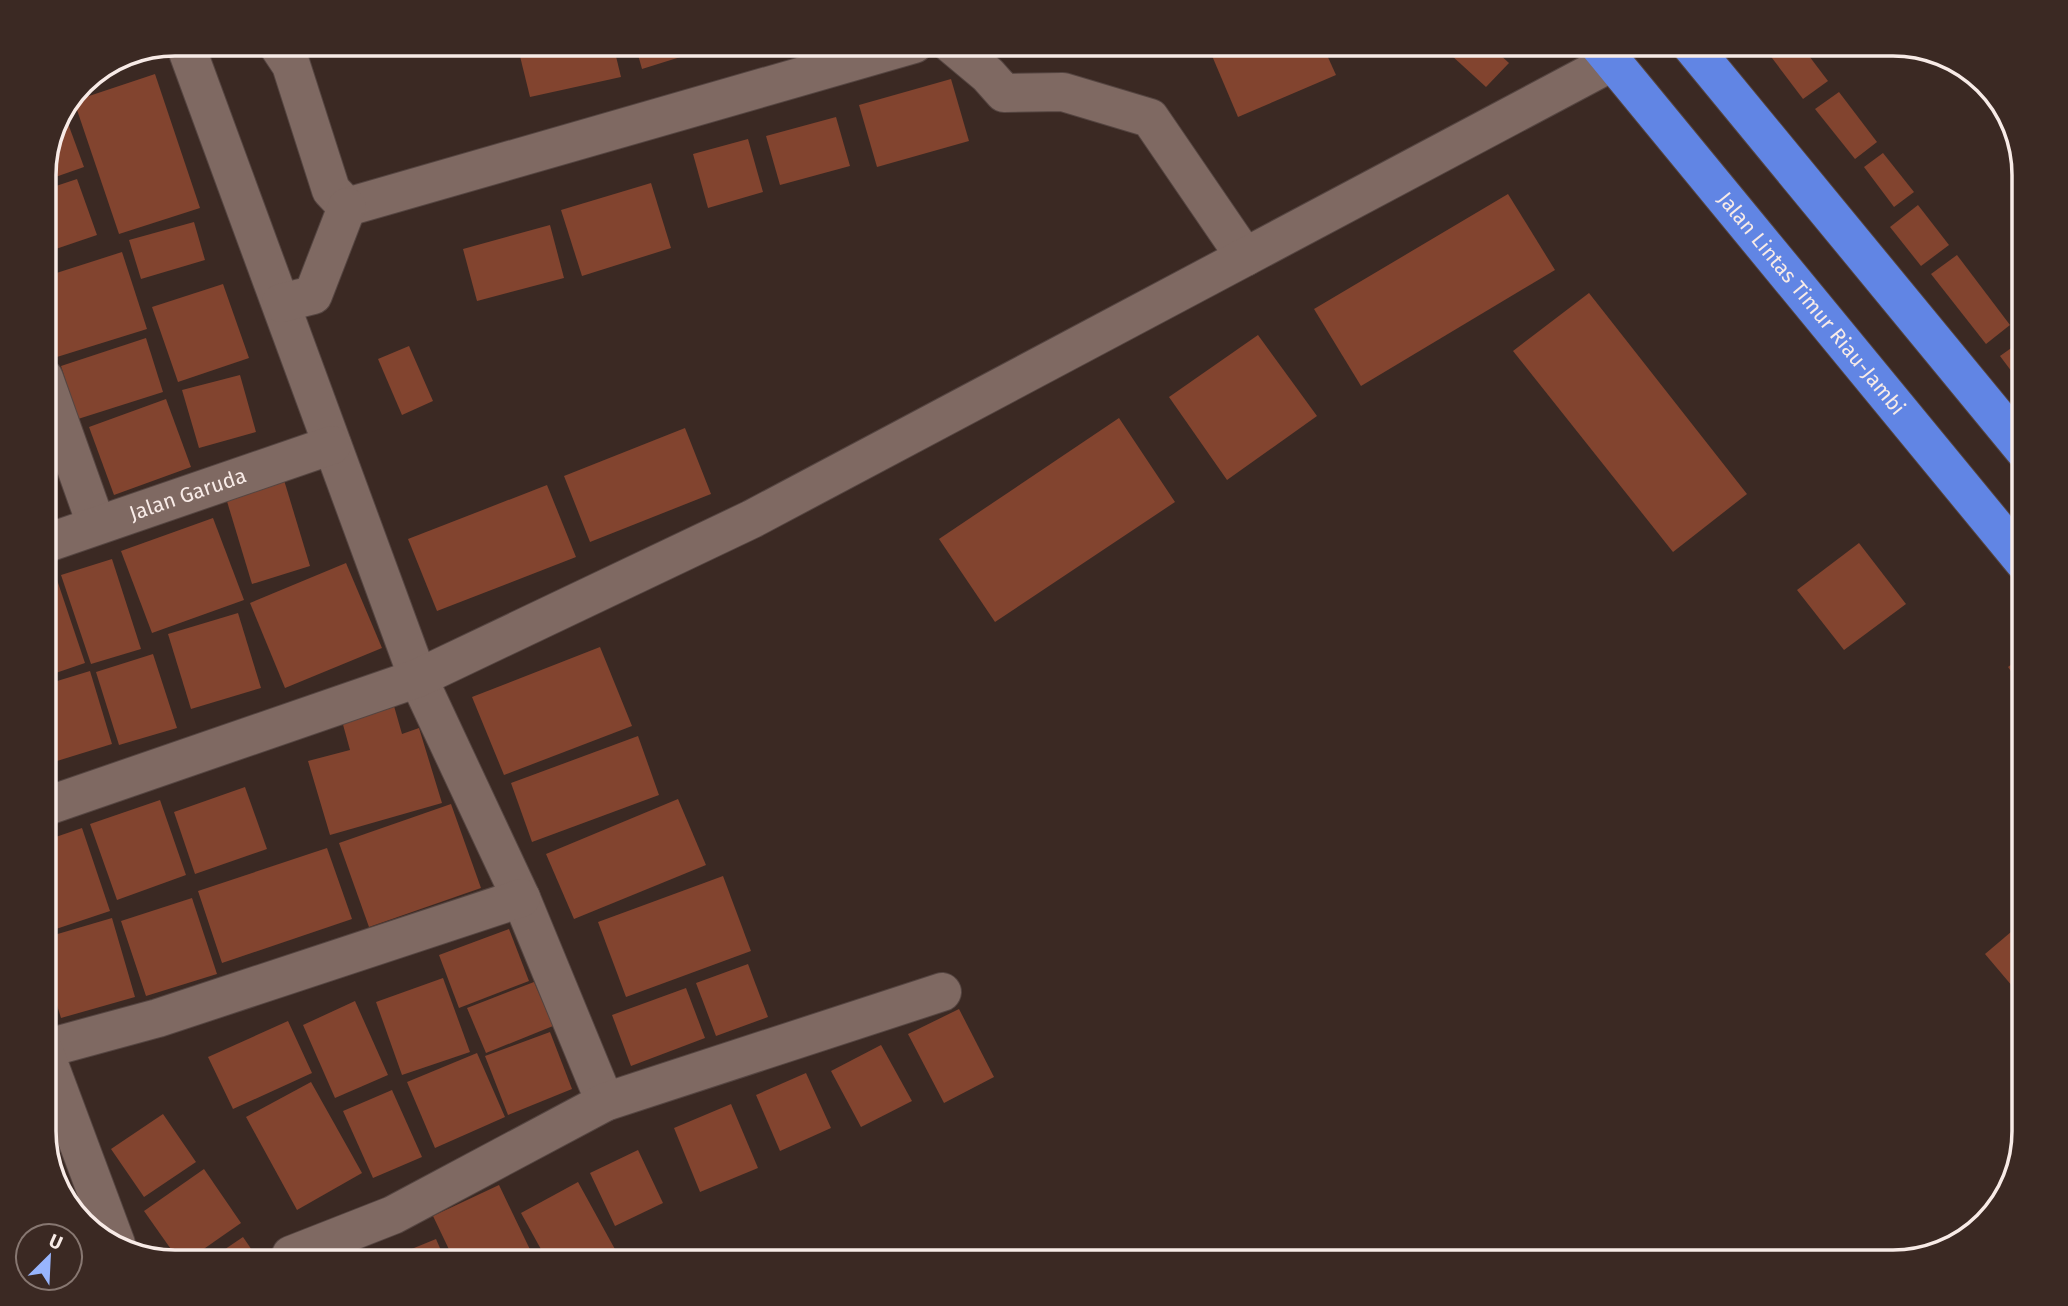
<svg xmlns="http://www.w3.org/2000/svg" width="2068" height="1306" font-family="'Fira Sans',sans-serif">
	<rect width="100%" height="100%" fill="#3b2923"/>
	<g fill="#82442f">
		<path d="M 517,44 L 613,44 L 621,77 L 530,97 Z"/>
		<path d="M 635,44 L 722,44 L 642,69 Z"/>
		<path d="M 1207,44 L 1322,44 L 1336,75 L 1238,117 Z"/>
		<path d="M 1439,44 L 1488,44 L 1509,63 L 1486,87 Z"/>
		<path d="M 1767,44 L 1800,44 L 1828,81 L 1803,99 L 1763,46 Z"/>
		<path d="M 155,74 L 200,208 L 119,234 L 74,101 Z"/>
		<path d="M 951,79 L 969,141 L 877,167 L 859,105 Z"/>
		<path d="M 1839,92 L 1877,142 L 1855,159 L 1815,109 Z"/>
		<path d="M 836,117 L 850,166 L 780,185 L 766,136 Z"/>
		<path d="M 66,118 L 84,167 L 44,181 L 44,167 Z"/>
		<path d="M 748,139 L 763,192 L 708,208 L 693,154 Z"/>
		<path d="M 1883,153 L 1914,192 L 1894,207 L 1864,167 Z"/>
		<path d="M 77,179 L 97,235 L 44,253 L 44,190 Z"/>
		<path d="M 651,183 L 671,248 L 582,276 L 561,210 Z"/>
		<path d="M 1508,194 L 1555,270 L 1361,386 L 1314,309 Z"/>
		<path d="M 1918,205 L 1949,245 L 1921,266 L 1890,227 Z"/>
		<path d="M 194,222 L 205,260 L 141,279 L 129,240 Z"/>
		<path d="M 550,225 L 564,278 L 477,301 L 463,249 Z"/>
		<path d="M 122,252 L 147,329 L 44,361 L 44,277 Z"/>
		<path d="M 1957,255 L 2010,325 L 1986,344 L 1931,274 Z"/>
		<path d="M 223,284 L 249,358 L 178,382 L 152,307 Z"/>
		<path d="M 1589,293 L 1747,494 L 1673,552 L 1513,351 Z"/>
		<path d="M 1258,335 L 1317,416 L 1227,480 L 1169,397 Z"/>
		<path d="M 146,338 L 163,392 L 78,419 L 61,366 Z"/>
		<path d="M 2024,339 L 2024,388 L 2000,356 Z"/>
		<path d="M 409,346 L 433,401 L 402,415 L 378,359 Z"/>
		<path d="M 240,375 L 256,432 L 199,448 L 182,390 Z"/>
		<path d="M 166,399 L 191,467 L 114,495 L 89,427 Z"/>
		<path d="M 1119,418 L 1175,502 L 995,622 L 939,539 Z"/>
		<path d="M 685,428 L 711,494 L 590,542 L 564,476 Z"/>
		<path d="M 284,480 L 310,566 L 252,584 L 226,498 Z"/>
		<path d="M 547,485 L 576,557 L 437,611 L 408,539 Z"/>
		<path d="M 44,502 L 50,519 L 44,521 Z"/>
		<path d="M 213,518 L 244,600 L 152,633 L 121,551 Z"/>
		<path d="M 1859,543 L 1906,604 L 1844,650 L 1797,590 Z"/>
		<path d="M 112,559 L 141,649 L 91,664 L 61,575 Z"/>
		<path d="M 346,563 L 382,648 L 285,688 L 250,603 Z"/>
		<path d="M 53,568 L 85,663 L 44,677 L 44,571 Z"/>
		<path d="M 238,613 L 261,688 L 191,709 L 168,634 Z"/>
		<path d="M 600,647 L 632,726 L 504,775 L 472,697 Z"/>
		<path d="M 153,654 L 177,728 L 119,745 L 96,672 Z"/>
		<path d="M 2024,655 L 2024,689 L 2008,667 Z"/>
		<path d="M 90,671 L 112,744 L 44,765 L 44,685 Z"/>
		<path d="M 394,706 L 402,734 L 419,728 L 442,803 L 330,835 L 308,761 L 350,750 L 342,721 Z"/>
		<path d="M 638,736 L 659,795 L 532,842 L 511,783 Z"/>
		<path d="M 245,787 L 267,849 L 195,874 L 174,812 Z"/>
		<path d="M 678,799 L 706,865 L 574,919 L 546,854 Z"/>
		<path d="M 160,800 L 186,875 L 117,900 L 90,824 Z"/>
		<path d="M 451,804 L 481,888 L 369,927 L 339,843 Z"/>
		<path d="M 82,828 L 110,911 L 44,933 L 44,841 Z"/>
		<path d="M 327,848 L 352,919 L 222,963 L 198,891 Z"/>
		<path d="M 723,876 L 751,951 L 626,997 L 598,922 Z"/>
		<path d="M 192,898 L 217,974 L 146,996 L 121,921 Z"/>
		<path d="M 112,918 L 135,997 L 61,1018 L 44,964 L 44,938 Z"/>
		<path d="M 2024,921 L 2024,1000 L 1985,954 Z"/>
		<path d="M 509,929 L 529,981 L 459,1008 L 439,955 Z"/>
		<path d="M 748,964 L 768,1017 L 716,1036 L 696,983 Z"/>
		<path d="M 443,978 L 470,1052 L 402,1075 L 376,1002 Z"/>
		<path d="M 534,982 L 553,1026 L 486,1053 L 467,1008 Z"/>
		<path d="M 686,988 L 705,1038 L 631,1066 L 612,1015 Z"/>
		<path d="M 355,1001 L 388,1075 L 335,1098 L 303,1025 Z"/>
		<path d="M 959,1009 L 994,1077 L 944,1103 L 908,1034 Z"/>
		<path d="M 288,1021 L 312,1073 L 233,1109 L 208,1057 Z"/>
		<path d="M 550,1032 L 572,1089 L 508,1115 L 485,1056 Z"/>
		<path d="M 881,1045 L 912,1101 L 861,1127 L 831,1071 Z"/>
		<path d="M 477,1053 L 505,1117 L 435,1148 L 407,1082 Z"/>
		<path d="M 806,1073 L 831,1128 L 780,1151 L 756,1095 Z"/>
		<path d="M 311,1082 L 362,1173 L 297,1210 L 246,1117 Z"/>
		<path d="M 392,1090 L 422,1157 L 373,1178 L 343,1111 Z"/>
		<path d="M 731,1104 L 758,1168 L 700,1192 L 674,1128 Z"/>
		<path d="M 163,1114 L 196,1162 L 144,1197 L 111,1149 Z"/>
		<path d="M 45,1136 L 58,1167 L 53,1169 L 44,1139 Z"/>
		<path d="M 638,1150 L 663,1203 L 615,1226 L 590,1173 Z"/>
		<path d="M 204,1169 L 241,1223 L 185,1262 L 180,1262 L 144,1211 Z"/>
		<path d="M 63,1177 L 86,1221 L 85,1222 L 62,1197 L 57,1180 Z"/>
		<path d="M 578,1182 L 622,1262 L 548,1262 L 521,1213 Z"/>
		<path d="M 499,1185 L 536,1262 L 455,1262 L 433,1216 Z"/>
		<path d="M 243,1237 L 260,1262 L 206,1262 Z"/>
		<path d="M 436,1239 L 446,1262 L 380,1262 Z"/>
	</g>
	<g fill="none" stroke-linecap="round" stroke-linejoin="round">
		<g stroke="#554541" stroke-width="40">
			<g id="minor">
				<path d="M 185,44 L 418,678 L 521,898 L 605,1102"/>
				<path d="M 277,44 L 291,65 L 331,190 L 347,207"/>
				<path d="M 951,44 L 988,75 L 1004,93 L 1063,92 L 1150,118 L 1245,257"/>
				<path d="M 347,207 L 914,44"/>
				<path d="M 281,303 L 313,295 L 347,207"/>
				<path d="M 44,378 L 96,524"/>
				<path id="s1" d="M 44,544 L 332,445"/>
				<path d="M 44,807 L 418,678 L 752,519 L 1612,62"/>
				<path d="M 44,1049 L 158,1018 L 521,898"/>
				<path d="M 44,1051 L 116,1244"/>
				<path d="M 291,1255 L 393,1215 L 605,1102 L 942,992"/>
			</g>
		</g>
		<g stroke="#554541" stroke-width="40">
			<g id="highway">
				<path id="s2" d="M 1598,44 L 2024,562"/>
				<path d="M 1690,44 L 2024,450"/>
			</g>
		</g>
		<use href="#minor" stroke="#7f6962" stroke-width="38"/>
		<use href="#highway" stroke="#6185e4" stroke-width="38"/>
	</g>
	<g text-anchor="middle" stroke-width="7" stroke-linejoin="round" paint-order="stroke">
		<g font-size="21" fill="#f8ebe7" stroke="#3b2923">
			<text dy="7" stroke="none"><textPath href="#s2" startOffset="336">Jalan Lintas Timur Riau-Jambi</textPath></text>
			<text dy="7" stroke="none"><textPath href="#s1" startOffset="152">Jalan Garuda</textPath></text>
		</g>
	</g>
	<path d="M0 0H2068V1306H0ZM175 56H1893A119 119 0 0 1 2012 175V1131A119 119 0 0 1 1893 1250H175A119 119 0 0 1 56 1131V175A119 119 0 0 1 175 56Z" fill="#3b2923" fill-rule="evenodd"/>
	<path fill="none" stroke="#f8ebe7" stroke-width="3.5" d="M175 56H1893A119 119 0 0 1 2012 175V1131A119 119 0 0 1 1893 1250H175A119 119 0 0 1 56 1131V175A119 119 0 0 1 175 56Z"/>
	<g transform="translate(49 1257) rotate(24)"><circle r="33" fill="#3b2923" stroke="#877771" stroke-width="2"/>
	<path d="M0-5L12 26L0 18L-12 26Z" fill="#98b5fd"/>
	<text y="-10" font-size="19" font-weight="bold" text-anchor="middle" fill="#f8ebe7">U</text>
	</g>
</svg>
